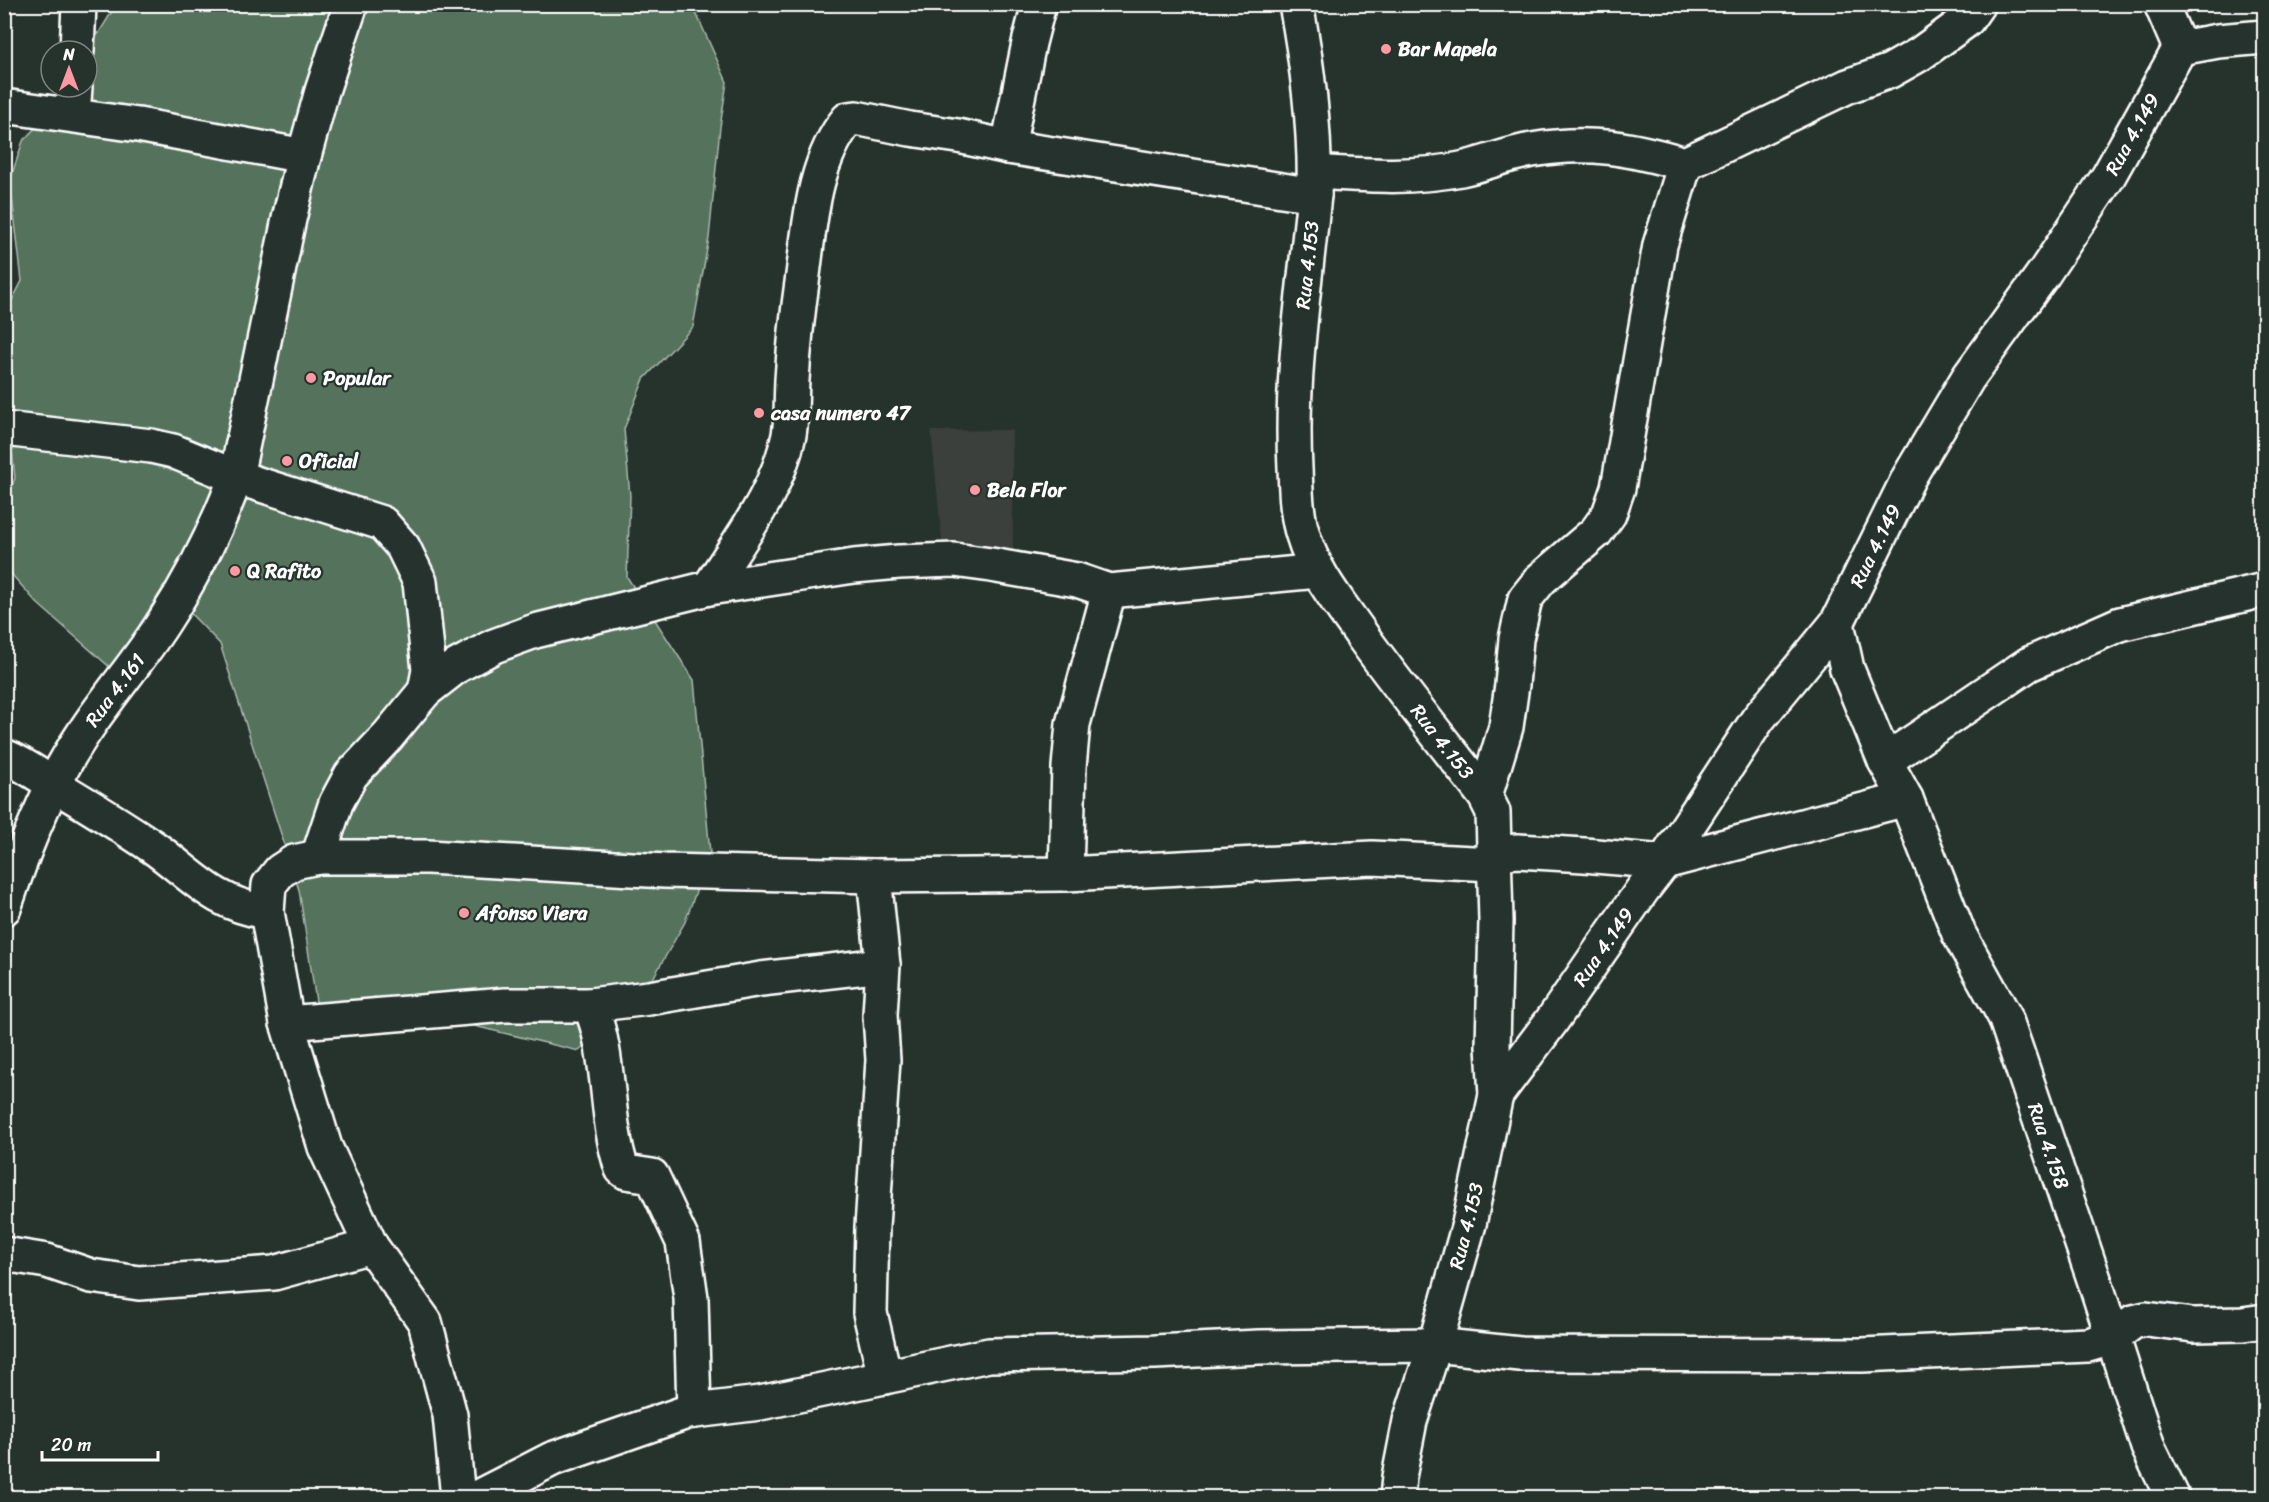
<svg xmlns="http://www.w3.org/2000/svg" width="2269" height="1502" font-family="Sriracha,sans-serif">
	<rect width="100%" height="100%" fill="#26332d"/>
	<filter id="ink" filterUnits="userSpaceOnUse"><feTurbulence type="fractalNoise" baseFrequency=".0167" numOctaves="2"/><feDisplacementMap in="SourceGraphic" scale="12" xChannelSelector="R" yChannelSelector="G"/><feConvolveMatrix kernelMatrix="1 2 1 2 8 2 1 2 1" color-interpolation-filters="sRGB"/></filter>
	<g filter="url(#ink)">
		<path fill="#3b413e" d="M 1012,430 L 1013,555 L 943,549 L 931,431 Z"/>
		<path fill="#54735c" stroke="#aab9ae" stroke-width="1.5" d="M 692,4 L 727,82 L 720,127 L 709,238 L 693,327 L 644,379 L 624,429 L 630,496 L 627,577 L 694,680 L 710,853 L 685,922 L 644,994 L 579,1051 L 424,1014 L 375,997 L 317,1008 L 299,890 L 220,644 L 164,586 L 112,669 L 37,603 L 5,567 L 4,508 L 15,478 L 5,386 L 5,314 L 22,281 L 10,180 L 23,141 L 52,110 L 87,87 L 87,52 L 116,5 Z"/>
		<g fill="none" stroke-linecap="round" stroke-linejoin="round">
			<g stroke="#fff" stroke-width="38">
				<g id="minor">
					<path id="s1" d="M 1296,4 C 1308,68 1316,131 1314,195 C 1305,285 1290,377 1295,468 C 1296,490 1296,514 1303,535 C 1314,573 1341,605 1363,637 C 1402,691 1444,743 1485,796 L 1493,812 L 1496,921 L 1493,1046 L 1496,1095 L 1469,1224 L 1435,1345 L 1410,1421 L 1399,1477 L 1397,1498"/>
					<path d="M 2161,4 L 2180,48"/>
					<path d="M 77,51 L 79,4"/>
					<path d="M 4,106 L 138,125 L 304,156"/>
					<path d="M 73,115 L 75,87"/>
					<path d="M 1008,147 L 1029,43 L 1039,4"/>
					<path d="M 1315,172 C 1364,175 1412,179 1461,169 C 1485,164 1508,154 1532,150 C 1588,140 1630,148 1685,164 L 1848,86 L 1890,71 L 1920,54 L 1967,20 L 1978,4"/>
					<path d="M 4,429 L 151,446 L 173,451 L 236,477 L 382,523 L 403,547 L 420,582 L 429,670 L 425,691"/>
					<path d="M 709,588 C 740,539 777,493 789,435 C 792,416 791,398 792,380 C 794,345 798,310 803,275 C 810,223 813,162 848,119 L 856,118 L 910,129 L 958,136 L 1008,147 L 1314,195"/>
					<path id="s2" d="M 1837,623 L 1847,669 L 1885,761 L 1906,799 L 1959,934 L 2005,1017 L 2096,1285 L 2148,1447 L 2173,1498"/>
					<path d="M 4,756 C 24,764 38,775 56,786 C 89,806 121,825 153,847 C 194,876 213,904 267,912"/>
					<path d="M 1885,761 L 2029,664 L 2120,624 L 2264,590"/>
					<path d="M 1485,796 L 1506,727 L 1512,685 L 1516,639 L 1525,599 L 1541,579 L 1596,532 L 1609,514 L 1618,488 L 1660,245 L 1685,164"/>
					<path d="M 1494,853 L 1518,851 L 1584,855 L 1664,862 L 1906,799"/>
					<path d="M 318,857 L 336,803 L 351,775 L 387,737 L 425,691 L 457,666 L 494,646 L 535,631 L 709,588 L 854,566 L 899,562 L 954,560 L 991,565 L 1077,580 L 1109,591 L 1318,571"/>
					<path d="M 1066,874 L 1069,767 L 1073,724 L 1109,591"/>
					<path d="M 874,876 L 883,965 L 880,1015 L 883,1060 L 872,1227 L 870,1313 L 885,1377"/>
					<path id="s3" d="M 4,908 C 20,860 39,809 64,765 C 92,714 132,671 163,623 C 193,577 217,528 236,477 L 289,219 L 304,156 L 322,91 L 351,4"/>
					<path d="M 590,1005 C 612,1057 604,1116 622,1169 L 626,1172 L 652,1176 L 683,1242 L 691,1298 L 694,1411"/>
					<path d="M 287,1023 L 505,1005 L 590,1005 L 649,998 L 761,979 L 883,965"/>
					<path id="s4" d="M 1496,1095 L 1551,1022 L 1643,889 L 1664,862 L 1758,719 L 1837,623 L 1909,477 L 1968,378 L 2044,273 L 2108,177 L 2180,48 L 2218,41 L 2264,37"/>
					<path d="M 4,1254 L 47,1261 L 91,1276 L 139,1283 L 274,1273 L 371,1246"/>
					<path d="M 458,1498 L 450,1415 L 425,1322 L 371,1246 L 325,1147 L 287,1023 L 267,912 L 269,885 L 280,871 L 294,862 L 318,857 L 428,857 L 665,871 L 874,876 L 1066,874 L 1372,858 L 1493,864"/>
					<path d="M 476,1498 L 552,1459 L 687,1412 L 760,1403 L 989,1355 L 1155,1352 L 1259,1347 L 1435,1345 L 1520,1354 L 1862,1355 L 2088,1345 L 2112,1338 L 2133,1322 L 2146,1319 L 2193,1325 L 2243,1324 L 2264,1321"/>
				</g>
			</g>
			<use href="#minor" stroke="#26332d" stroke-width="33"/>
		</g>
	</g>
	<g fill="#ff9aa2" stroke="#26332d" stroke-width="2">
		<circle cx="1386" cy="49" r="6"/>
		<circle cx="311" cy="378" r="6"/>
		<circle cx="759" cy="413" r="6"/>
		<circle cx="287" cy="461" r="6"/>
		<circle cx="975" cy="490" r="6"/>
		<circle cx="235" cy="571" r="6"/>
		<circle cx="464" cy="913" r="6"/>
	</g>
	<g text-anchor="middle" stroke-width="4.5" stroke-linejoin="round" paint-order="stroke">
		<g font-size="20" font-weight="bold" fill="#fff" stroke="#26332d" text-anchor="start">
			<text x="1398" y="56">Bar Mapela</text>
			<text x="323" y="385">Popular</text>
			<text x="771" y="420">casa numero 47</text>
			<text x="299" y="468">Oficial</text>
			<text x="987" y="497">Bela Flor</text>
			<text x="247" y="578">Q Rafito</text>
			<text x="476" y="920">Afonso Viera</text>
		</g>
		<g font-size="20" fill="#fff" stroke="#26332d">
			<text dy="7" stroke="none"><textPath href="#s4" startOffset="1155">Rua 4.149</textPath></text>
			<text transform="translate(1307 265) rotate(-84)" y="7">Rua 4.153</text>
			<text dy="7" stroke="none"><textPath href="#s4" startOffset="669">Rua 4.149</textPath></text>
			<text dy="7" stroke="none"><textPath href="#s3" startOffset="246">Rua 4.161</textPath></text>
			<text dy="7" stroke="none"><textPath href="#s1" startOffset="784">Rua 4.153</textPath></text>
			<text dy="7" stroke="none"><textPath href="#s4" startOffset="183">Rua 4.149</textPath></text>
			<text dy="7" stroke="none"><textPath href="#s2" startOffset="566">Rua 4.158</textPath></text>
			<text transform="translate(1466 1226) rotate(-76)" y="7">Rua 4.153</text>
		</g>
	</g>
	<rect width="2269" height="1502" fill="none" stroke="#26332d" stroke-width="24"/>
	<rect x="12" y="12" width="2245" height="1478" fill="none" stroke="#fff" stroke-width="2" filter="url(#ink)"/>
	<g transform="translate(69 69)"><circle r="28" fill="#26332d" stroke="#7d8581" stroke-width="1.5"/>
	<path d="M0-4.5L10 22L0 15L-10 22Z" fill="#ff9aa2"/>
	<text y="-9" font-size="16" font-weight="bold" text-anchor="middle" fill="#ffffff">N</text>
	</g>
	<path d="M42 1451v9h116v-9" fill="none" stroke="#ffffff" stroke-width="3"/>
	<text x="51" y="1451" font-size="18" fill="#ffffff" stroke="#26332d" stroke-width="4.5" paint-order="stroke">20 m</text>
</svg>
